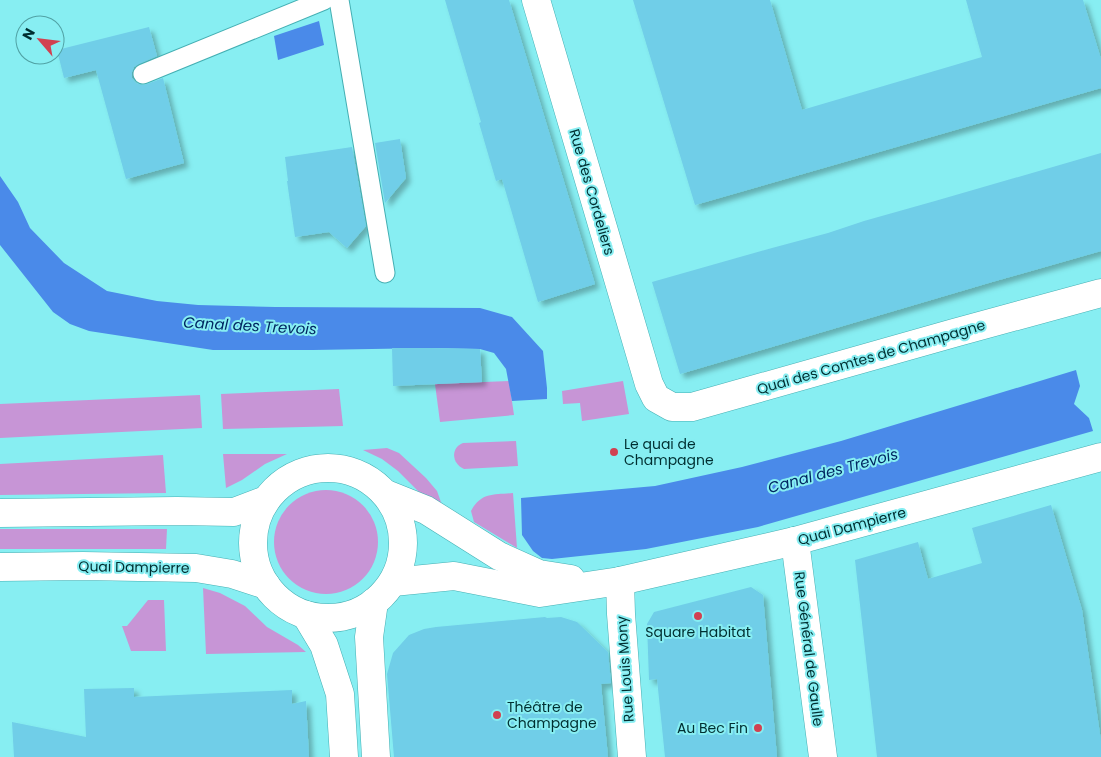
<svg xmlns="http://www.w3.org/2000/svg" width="1101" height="757" font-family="Poppins,sans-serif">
	<defs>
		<filter id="shadow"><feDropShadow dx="4.5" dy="4.5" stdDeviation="2.5" flood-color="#0004"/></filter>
	</defs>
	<rect width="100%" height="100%" fill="#87eef2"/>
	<g fill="#c795d6">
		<path d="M 509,381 L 514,415 L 440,422 L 435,384 Z"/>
		<path d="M 623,381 L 629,414 L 582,421 L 580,403 L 563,404 L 562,391 Z"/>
		<path d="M 339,389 L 343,426 L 223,429 L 221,394 Z"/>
		<path d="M 200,395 L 202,428 L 0,438 L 0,404 Z"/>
		<path d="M 516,441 L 518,466 L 464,469 C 452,464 450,448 463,443 Z"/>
		<path d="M 387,448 L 399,453 L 426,478 L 437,491 L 442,505 L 420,493 L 398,471 L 382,459 L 363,450 Z"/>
		<path d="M 223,454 L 287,454 L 265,464 L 242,480 L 226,488 Z"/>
		<path d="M 163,455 L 166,493 L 0,495 L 0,464 Z"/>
		<circle cx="326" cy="542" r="52"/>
		<path d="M 513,493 L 517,548 L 474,522 L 471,511 C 481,492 494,495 513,493 Z"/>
		<path d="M 0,529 L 167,529 L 166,549 L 0,549 Z"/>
		<path d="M 203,588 L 220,593 L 245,606 L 267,627 L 298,645 L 306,652 L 206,654 Z"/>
		<path d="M 148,600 L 164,600 L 166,651 L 131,651 L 122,626 L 127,626 Z"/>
	</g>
	<g fill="#4a8ae9">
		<path d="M 319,21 L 324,45 L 278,60 L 274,36 Z"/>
		<path d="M 0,176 L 18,202 L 30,228 L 64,263 L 107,291 L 157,301 L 198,305 L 275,307 L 480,308 L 512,317 L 543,351 L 547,388 L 547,399 L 512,401 L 506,369 L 494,353 L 480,349 L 430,348 L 313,350 L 213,350 L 89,331 L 70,324 L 53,312 L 0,245 Z"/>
		<path d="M 1076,370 L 1080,386 L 1074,404 L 1089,418 L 1093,431 L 758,527 L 646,549 L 552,559 L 542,558 L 533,551 L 522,535 L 521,498 L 655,486 L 742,467 L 841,441 Z"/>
	</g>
	<g fill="#70cee8" filter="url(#shadow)">
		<path d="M 445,0 L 509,0 L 595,284 L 538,302 L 502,179 L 496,181 L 479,123 L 481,122 Z"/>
		<path d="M 633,0 L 770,0 L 802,110 L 982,57 L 966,0 L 1083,0 L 1101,59 L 1101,88 L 695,205 Z"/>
		<path d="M 149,27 L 157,56 L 139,64 L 134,67 L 132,72 L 132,78 L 136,83 L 142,85 L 147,84 L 163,78 L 184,163 L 126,179 L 96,70 L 64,78 L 57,50 Z"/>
		<path d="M 400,139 L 406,178 L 385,203 L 375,143 Z"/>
		<path d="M 352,147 L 366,226 L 347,248 L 329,232 L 295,237 L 287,181 L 288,181 L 285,157 Z"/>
		<path d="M 1101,153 L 1101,251 L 992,282 L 680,374 L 652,282 L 772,248 L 828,233 L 864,221 L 935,201 Z"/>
		<path d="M 392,348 L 430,348 L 480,349 L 482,382 L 393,386 Z"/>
		<path d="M 1051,505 L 1082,610 L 1101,741 L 1101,757 L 877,757 L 855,560 L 918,542 L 928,579 L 982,563 L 972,528 Z"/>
		<path d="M 751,587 L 763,595 L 777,757 L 665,757 L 657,679 L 649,680 L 647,624 L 654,612 Z"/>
		<path d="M 545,617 L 547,618 L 561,617 L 577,622 L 608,652 L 611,683 L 601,684 L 608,757 L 394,757 L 387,674 L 393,653 L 409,635 L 424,629 L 436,627 Z"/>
		<path d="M 134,688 L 134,697 L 292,690 L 292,704 L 306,701 L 309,757 L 14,757 L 12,722 L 86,737 L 84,689 Z"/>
	</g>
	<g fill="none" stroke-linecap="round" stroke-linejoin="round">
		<g stroke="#44afb3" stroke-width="21">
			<g id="lane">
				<path d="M 339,0 L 385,273"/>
				<path d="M 143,74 L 324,0"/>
			</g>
		</g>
		<g stroke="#44afb3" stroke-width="29">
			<g id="street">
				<path d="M 536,0 L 649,384 L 656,398 L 672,407 L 692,407 L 954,333 L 1101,293"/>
				<path d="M 795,541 L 823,757"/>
				<path d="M 620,581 L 621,614 L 632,757"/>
			</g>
		</g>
		<g stroke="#44afb3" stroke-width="29">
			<g id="secondary">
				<circle cx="328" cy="543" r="75"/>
				<path d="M 386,494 L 426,510 L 499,556 L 539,574 L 571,579"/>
				<path d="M 0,513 L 177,511 L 234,512 L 266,500"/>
				<path d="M 0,567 L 83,566 L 196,568 L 232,574 L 266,585"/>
				<path d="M 393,582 L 454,576 L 540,593 L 620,581 L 795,541 L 1101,457"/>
				<path d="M 374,602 L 369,637 L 376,757"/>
				<path d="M 306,615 L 324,645 L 340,694 L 344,757"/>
			</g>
		</g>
		<use href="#lane" stroke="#fff" stroke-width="19"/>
		<use href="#street" stroke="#fff" stroke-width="28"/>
		<use href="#secondary" stroke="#fff" stroke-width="28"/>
	</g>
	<g fill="#d14151" stroke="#87eef2" stroke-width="2">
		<circle cx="614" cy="452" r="5"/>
		<circle cx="698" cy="616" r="5"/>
		<circle cx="497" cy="715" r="5"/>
		<circle cx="758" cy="728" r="5"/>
	</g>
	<g text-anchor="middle" stroke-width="4" stroke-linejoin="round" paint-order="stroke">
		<g font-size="14" fill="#002f31" stroke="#87eef2">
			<text transform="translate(592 192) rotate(74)" y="5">Rue des Cordeliers</text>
			<text transform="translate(871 357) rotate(-16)" y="5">Quai des Comtes de Champagne</text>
			<text transform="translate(852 526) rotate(-15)" y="5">Quai Dampierre</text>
			<text transform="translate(134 567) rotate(1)" y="5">Quai Dampierre</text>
			<text transform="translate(809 649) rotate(83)" y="5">Rue Général de Gaulle</text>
			<text transform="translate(625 669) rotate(-94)" y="5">Rue Louis Mony</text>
		</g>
		<g font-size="14" fill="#002f31" stroke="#87eef2" text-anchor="start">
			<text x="624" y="449">Le quai de<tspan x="624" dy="16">Champagne</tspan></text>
			<text x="698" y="637" text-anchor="middle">Square Habitat</text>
			<text x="507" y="712">Théâtre de<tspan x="507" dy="16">Champagne</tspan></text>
			<text x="748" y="733" text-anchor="end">Au Bec Fin</text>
		</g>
		<g font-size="15" font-style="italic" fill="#002661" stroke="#87eef2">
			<text transform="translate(250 326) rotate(3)" y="5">Canal des Trevois</text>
			<text transform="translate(833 471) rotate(-15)" y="5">Canal des Trevois</text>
		</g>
	</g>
	<g transform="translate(40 40) rotate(298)"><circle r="24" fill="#87eef2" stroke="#51a2a5"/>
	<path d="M0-4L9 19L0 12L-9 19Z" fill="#d14151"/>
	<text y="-8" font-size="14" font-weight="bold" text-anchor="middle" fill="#002f31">N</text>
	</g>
</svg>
